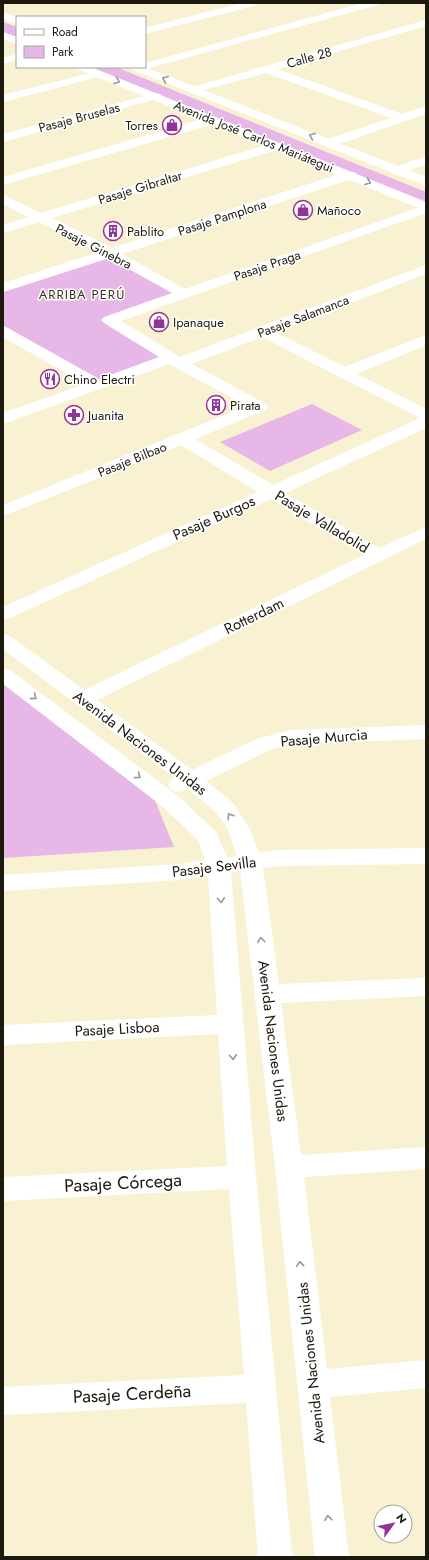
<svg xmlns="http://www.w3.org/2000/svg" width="429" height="1560" font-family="Jost,sans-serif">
	<rect width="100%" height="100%" fill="#f9f2d2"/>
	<g fill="#e6b7e7">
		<path d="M 3,22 L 17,27 L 17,38 L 3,33 Z"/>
		<path d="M 89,67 L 116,67 L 426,192 L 426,202 Z"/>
		<path d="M 112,257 L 180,294 L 104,320 L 166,357 L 97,381 L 3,329 L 3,292 Z"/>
		<path d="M 312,404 L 362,430 L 270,471 L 220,442 Z"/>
		<path d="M 3,683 L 154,798 L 174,847 L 3,858 Z"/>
	</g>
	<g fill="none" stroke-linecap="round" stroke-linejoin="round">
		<g fill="#fff" fill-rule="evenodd">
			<path d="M 241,3 L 258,3 L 257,5 L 145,34 L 145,28 Z"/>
			<path d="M 363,3 L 379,3 L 378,5 L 149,68 L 145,69 L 140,67 L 145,67 L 145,63 Z"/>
			<path d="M 426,20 L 426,26 L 277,69 L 402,114 L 426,106 L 426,114 L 333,146 L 325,146 L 323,143 L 325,140 L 391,118 L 266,73 L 193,93 L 189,92 L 187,90 L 189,88 Z"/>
			<path d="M 17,54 L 17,60 L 3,64 L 3,58 Z"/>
			<path d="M 98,71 L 104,74 L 102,76 L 3,102 L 3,95 Z"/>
			<path d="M 156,93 L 160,94 L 162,96 L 160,98 L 3,142 L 3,134 Z"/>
			<path d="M 213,116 L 217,117 L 219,120 L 217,123 L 3,185 L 3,177 Z"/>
			<path d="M 276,142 L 280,143 L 282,146 L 280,149 L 52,218 L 112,248 L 345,172 L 355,172 L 356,175 L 355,178 L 122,254 L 185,289 L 426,205 L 426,213 L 121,321 L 180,357 L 426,265 L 426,274 L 275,332 L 345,367 L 426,335 L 426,345 L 357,374 L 426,409 L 426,428 L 285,493 L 379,548 L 426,527 L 426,539 L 97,700 L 192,770 L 256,739 L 291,730 L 426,725 L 426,739 L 291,744 L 272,749 L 206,781 L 233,803 L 250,829 L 259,853 L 278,850 L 426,848 L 426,864 L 278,866 L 263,868 L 279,984 L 426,978 L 426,996 L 281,1003 L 301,1155 L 426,1147 L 426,1169 L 304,1177 L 327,1369 L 426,1360 L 426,1388 L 330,1397 L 349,1557 L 315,1557 L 275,1167 L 240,871 L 231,873 L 256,1177 L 292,1557 L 258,1557 L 246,1403 L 3,1415 L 3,1387 L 244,1375 L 229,1189 L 3,1201 L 3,1177 L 227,1166 L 218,1034 L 3,1045 L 3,1025 L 217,1015 L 208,876 L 179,880 L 3,891 L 3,875 L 179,864 L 205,860 L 198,840 L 162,806 L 3,684 L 3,668 L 10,670 L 178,796 L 216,832 L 227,857 L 237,856 L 228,830 L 217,813 L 188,789 L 179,792 L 171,790 L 168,785 L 171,780 L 175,778 L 3,649 L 3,634 L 10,636 L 84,690 L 364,555 L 271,499 L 10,618 L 3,620 L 3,607 L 258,492 L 181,445 L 3,516 L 3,505 L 247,406 L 169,364 L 3,424 L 3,413 L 85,384 L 3,337 L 3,326 L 8,328 L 99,379 L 159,357 L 104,323 L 101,320 L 104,317 L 172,293 L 109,258 L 3,292 L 3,283 L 99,252 L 39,222 L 3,233 L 3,225 L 28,217 L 3,204 L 3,195 L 41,213 ZM 262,337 L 420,418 L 273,485 L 195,439 L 266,410 L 268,407 L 266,404 L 192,364 Z"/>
			<path d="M 426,156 L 426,164 L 397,175 L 392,174 L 391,171 L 392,168 Z"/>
		</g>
		<g fill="#fff" fill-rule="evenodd">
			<path d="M 3,12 L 17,17 L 17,24 L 3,19 Z"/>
			<path d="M 3,32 L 17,37 L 17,44 L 3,39 Z"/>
			<path d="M 75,67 L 91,67 L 426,202 L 426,211 L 77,69 Z"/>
			<path d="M 129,67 L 145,67 L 426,177 L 426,186 L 131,69 Z"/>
		</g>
	</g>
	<defs><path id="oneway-chevron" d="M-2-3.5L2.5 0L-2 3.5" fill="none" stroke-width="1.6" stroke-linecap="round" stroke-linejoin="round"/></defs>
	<g stroke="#999893">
		<use href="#oneway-chevron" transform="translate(165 79) rotate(-158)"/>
		<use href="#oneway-chevron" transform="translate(117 81) rotate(21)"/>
		<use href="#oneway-chevron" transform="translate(312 136) rotate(-159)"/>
		<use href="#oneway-chevron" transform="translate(368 182) rotate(23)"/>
		<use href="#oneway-chevron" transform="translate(34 697) rotate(37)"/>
		<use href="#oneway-chevron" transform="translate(138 776) rotate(37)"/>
		<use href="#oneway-chevron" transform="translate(230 816) rotate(-123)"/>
		<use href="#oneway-chevron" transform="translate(221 900) rotate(86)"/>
		<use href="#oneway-chevron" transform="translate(261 940) rotate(-97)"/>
		<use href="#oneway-chevron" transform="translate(233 1057) rotate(86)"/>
		<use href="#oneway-chevron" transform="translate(300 1264) rotate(-96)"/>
		<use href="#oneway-chevron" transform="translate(328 1518) rotate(-96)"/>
	</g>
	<defs>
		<g id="shop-ring" transform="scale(1)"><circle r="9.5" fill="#fff" stroke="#933299" stroke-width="1.5"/><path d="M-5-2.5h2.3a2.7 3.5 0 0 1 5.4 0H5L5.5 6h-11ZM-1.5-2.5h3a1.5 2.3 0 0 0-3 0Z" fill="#933299"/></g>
		<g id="building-ring" transform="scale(1)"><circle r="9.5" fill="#fff" stroke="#933299" stroke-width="1.5"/><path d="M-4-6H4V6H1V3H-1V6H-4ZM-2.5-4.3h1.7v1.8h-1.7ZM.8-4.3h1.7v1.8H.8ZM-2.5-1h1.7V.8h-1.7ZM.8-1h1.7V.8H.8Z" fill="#933299"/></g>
		<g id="restaurant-ring" transform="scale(1)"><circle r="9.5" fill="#fff" stroke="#933299" stroke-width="1.5"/><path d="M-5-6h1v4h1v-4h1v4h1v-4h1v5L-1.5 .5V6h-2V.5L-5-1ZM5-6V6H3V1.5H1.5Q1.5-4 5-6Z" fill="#933299"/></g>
		<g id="pharmacy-ring" transform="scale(1)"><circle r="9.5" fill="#fff" stroke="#933299" stroke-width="1.5"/><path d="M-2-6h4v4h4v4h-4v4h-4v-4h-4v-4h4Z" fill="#933299"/></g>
	</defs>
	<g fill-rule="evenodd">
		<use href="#shop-ring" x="172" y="125"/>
		<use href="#shop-ring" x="303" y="210"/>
		<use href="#building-ring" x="113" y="231"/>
		<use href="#shop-ring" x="159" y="322"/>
		<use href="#restaurant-ring" x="50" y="379"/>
		<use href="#building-ring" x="216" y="405"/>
		<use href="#pharmacy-ring" x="74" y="415"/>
	</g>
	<g text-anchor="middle" stroke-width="3" stroke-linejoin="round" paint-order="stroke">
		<g font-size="13" fill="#1c1a0e" stroke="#fff">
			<text transform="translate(309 57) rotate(-16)" y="5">Calle 28</text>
			<text transform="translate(79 117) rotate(-15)" y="5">Pasaje Bruselas</text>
			<text transform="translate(254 136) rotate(22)" y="5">Avenida José Carlos Mariátegui</text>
			<text transform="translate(140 187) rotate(-17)" y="5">Pasaje Gibraltar</text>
			<text transform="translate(222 217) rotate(-18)" y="5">Pasaje Pamplona</text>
			<text transform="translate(94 246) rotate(27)" y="5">Pasaje Ginebra</text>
			<text transform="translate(267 265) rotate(-19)" y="5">Pasaje Praga</text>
			<text transform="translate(303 316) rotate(-21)" y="5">Pasaje Salamanca</text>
			<text transform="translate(132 459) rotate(-22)" y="5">Pasaje Bilbao</text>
		</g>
		<g font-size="13" fill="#1c1a0e" stroke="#fff" text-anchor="start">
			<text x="158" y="130" text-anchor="end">Torres</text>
			<text x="317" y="215">Mañoco</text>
			<text x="127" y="236">Pablito</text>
			<text x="173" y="327">Ipanaque</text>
			<text x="64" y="384">Chino Electri</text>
			<text x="230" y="410">Pirata</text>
			<text x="88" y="420">Juanita</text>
		</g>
		<g font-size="13" letter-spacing="1" fill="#393419" stroke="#fff">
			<text x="82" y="299">ARRIBA PERÚ</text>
		</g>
		<g font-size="15" fill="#1c1a0e" stroke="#fff">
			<text transform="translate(214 518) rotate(-24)" y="5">Pasaje Burgos</text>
			<text transform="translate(322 522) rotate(31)" y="5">Pasaje Valladolid</text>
			<text transform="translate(254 616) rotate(-26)" y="5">Rotterdam</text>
			<text transform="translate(324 738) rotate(-5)" y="5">Pasaje Murcia</text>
			<text transform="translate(140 743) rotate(37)" y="5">Avenida Naciones Unidas</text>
			<text transform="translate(214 867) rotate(-7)" y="5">Pasaje Sevilla</text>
			<text transform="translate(117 1029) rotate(-3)" y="5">Pasaje Lisboa</text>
			<text transform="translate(273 1041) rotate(83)" y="5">Avenida Naciones Unidas</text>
			<text transform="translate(311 1363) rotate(-96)" y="5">Avenida Naciones Unidas</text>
		</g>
		<g font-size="18" fill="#1c1a0e" stroke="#fff">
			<text transform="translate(123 1183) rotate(-3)" y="6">Pasaje Córcega</text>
			<text transform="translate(132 1394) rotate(-3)" y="6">Pasaje Cerdeña</text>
		</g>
	</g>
	<rect width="429" height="1560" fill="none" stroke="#1c1a0e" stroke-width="8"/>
	<rect x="16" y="16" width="130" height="52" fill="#ffffff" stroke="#a4a39f"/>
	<rect x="24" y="29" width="20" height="6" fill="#ffffff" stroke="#a4a39f"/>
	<text x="52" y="36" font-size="12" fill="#1c1a0e">Road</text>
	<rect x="24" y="46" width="20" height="12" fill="#e6b7e7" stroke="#a4a39f"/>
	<text x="52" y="56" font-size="12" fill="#1c1a0e">Park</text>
	<g transform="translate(393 1524) rotate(57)"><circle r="19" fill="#ffffff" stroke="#a4a39f"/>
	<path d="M0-3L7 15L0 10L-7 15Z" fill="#933299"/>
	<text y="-6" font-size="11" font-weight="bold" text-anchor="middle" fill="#1c1a0e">N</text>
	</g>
</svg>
